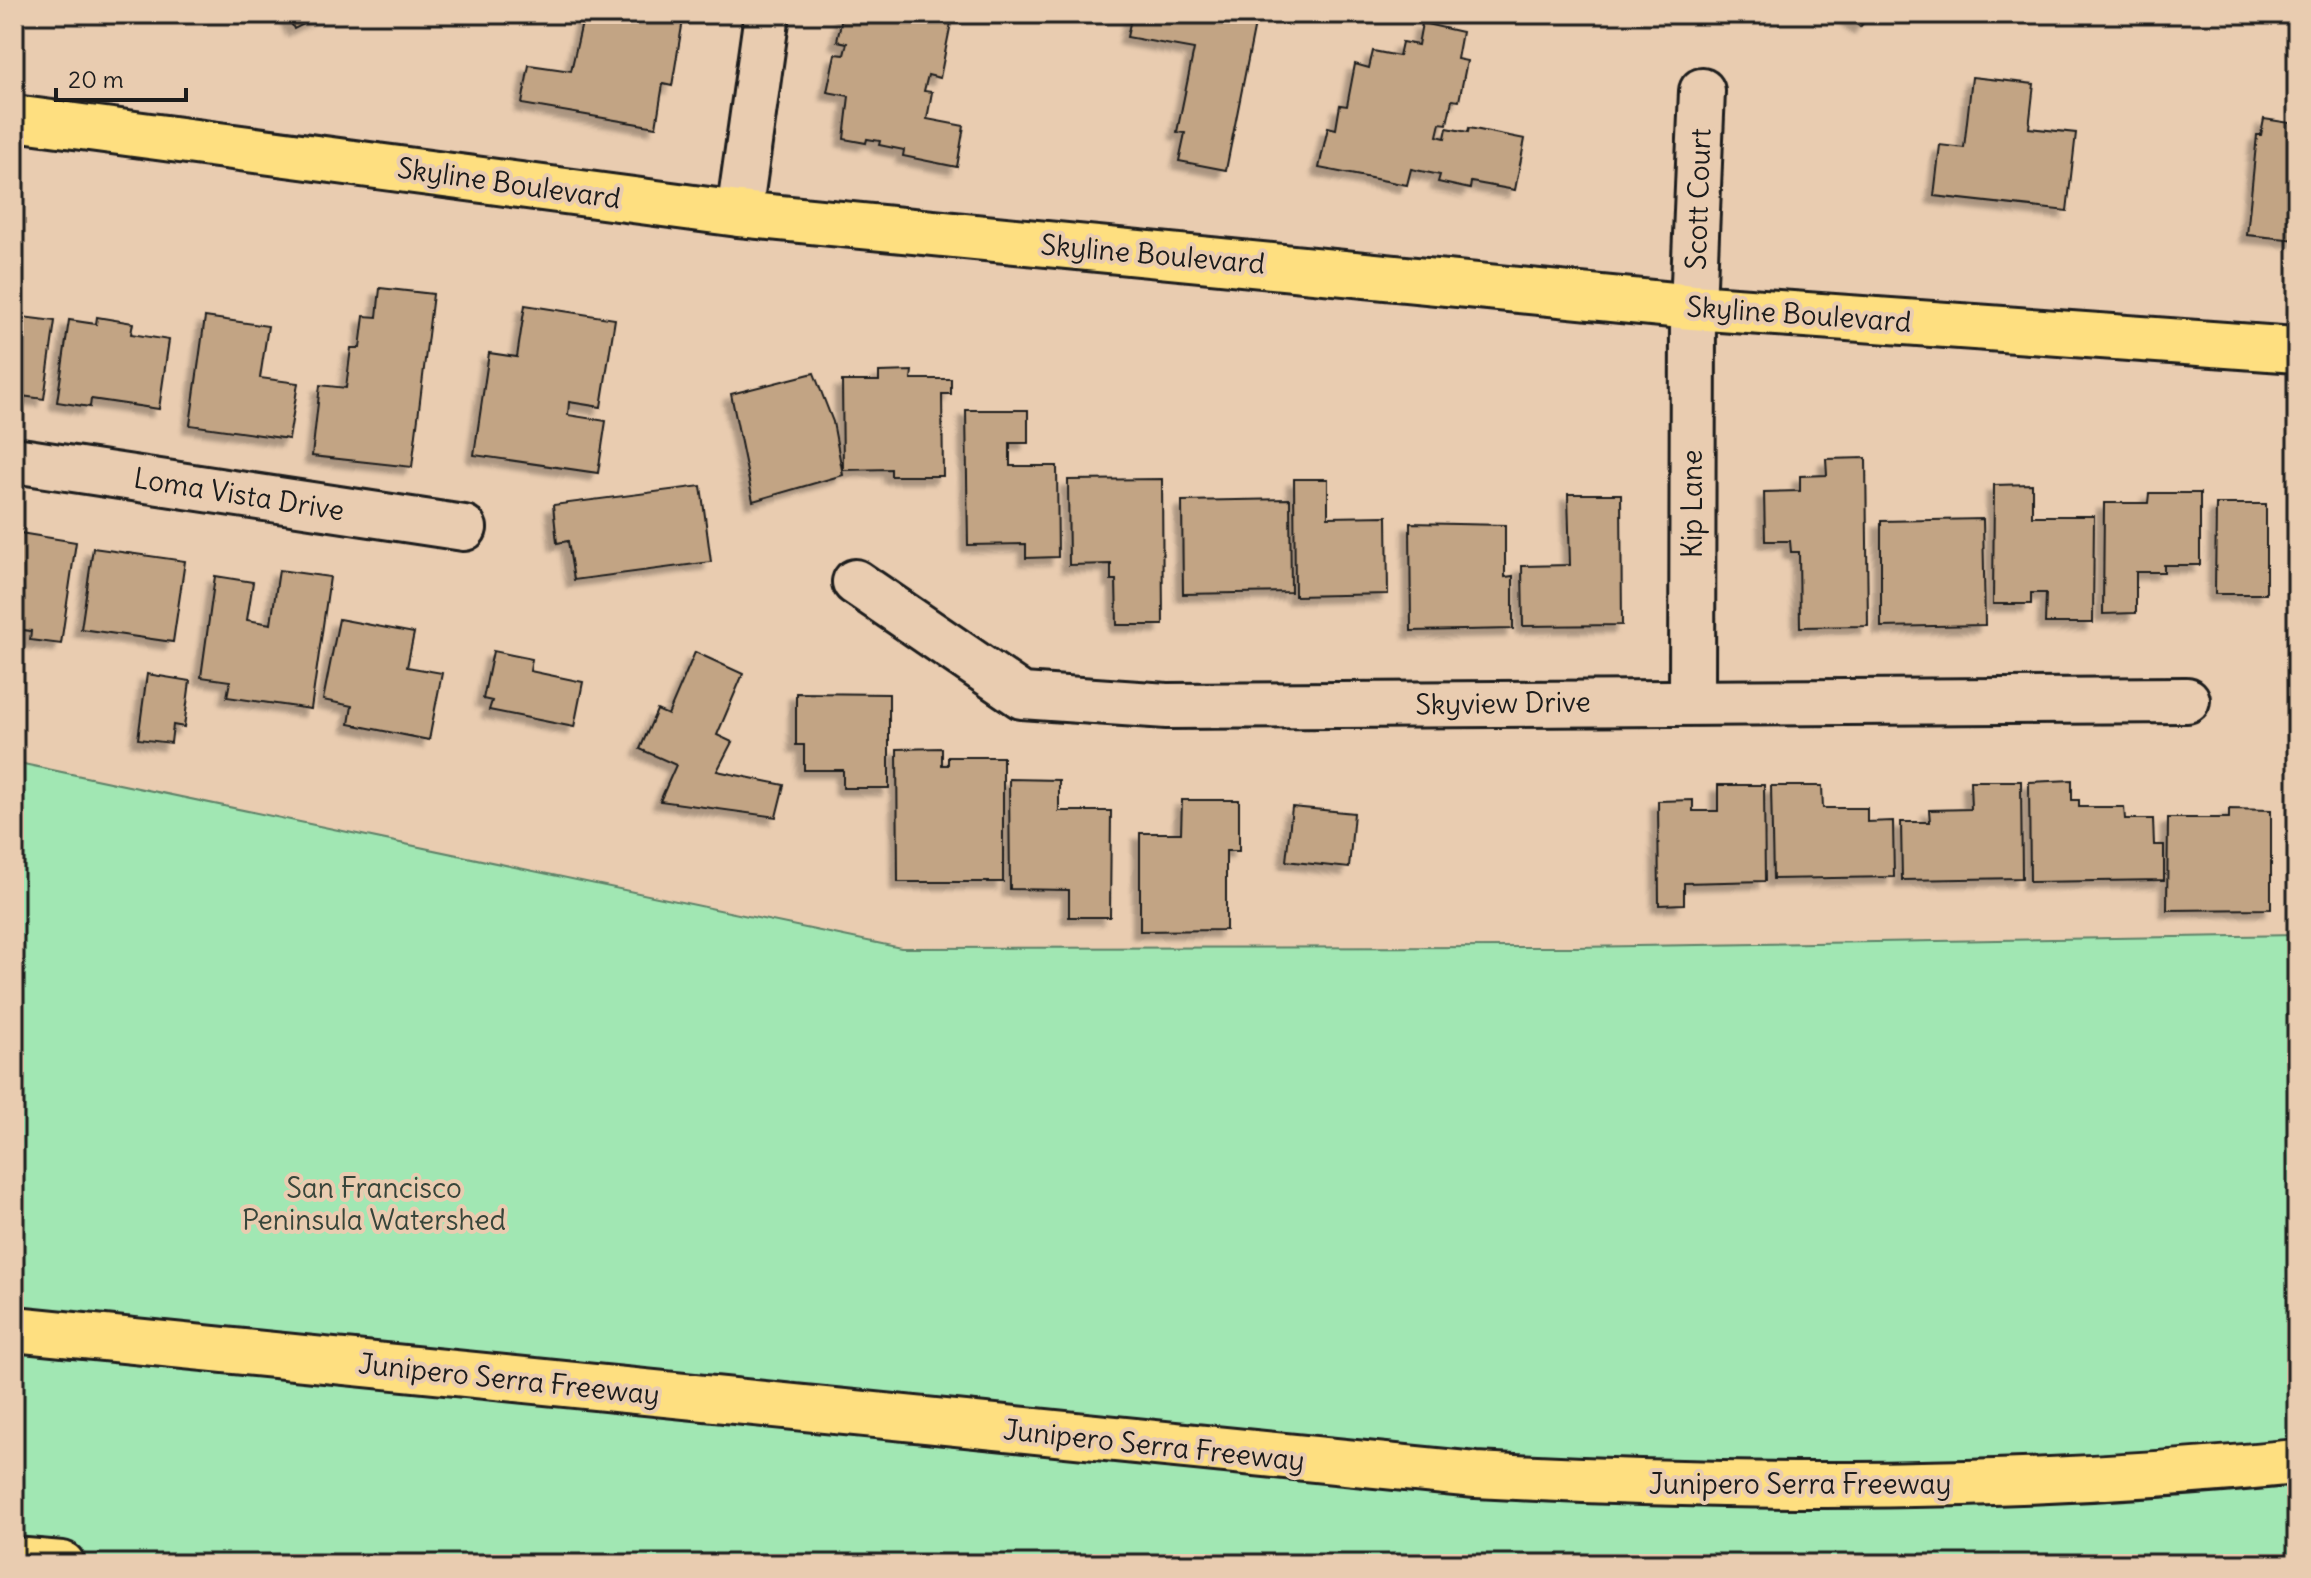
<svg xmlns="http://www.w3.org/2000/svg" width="2311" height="1578" font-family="Delius,sans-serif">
	<defs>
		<filter id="shadow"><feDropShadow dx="-7" dy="7" stdDeviation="2" flood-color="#0004"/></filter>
	</defs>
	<rect width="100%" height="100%" fill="#e9ccb0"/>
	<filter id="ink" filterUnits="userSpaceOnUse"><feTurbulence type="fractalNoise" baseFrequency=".0125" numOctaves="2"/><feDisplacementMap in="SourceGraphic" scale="16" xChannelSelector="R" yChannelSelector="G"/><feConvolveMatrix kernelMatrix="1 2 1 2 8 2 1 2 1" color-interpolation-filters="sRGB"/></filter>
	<g filter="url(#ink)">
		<path fill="#a1e7b3" stroke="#5e8268" stroke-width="2" d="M 14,762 L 901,948 L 1576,947 L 2297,935 L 2297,1564 L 14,1564 Z"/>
		<g fill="#c2a484" stroke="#1c1c1c" stroke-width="2" filter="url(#shadow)">
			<path d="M 287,14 L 324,14 L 294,29 Z"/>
			<path d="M 584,14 L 684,14 L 672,86 L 663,84 L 656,127 L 522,104 L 529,65 L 571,71 Z"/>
			<path d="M 843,14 L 903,14 L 951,23 L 940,78 L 928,75 L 924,91 L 932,92 L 927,119 L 964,126 L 957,167 L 903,156 L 904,150 L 879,145 L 880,141 L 867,139 L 866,143 L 844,139 L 849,96 L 827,92 L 835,54 L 844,55 L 847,43 L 837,41 Z"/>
			<path d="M 1132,14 L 1257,14 L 1226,170 L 1179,161 L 1185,133 L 1177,132 L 1194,49 L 1127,37 Z"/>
			<path d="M 1845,14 L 1870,14 L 1860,27 Z"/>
			<path d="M 1422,23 L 1462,32 L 1457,59 L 1467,61 L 1459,101 L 1452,100 L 1447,124 L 1440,123 L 1437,136 L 1445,138 L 1447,128 L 1468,132 L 1469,128 L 1525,139 L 1515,190 L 1471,182 L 1470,189 L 1438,182 L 1440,175 L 1411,169 L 1407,185 L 1319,168 L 1328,127 L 1336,129 L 1340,105 L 1347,106 L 1355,64 L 1369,68 L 1373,51 L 1399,56 L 1402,42 L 1418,45 Z"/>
			<path d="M 1972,77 L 2034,84 L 2029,128 L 2076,133 L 2067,211 L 1934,196 L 1940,145 L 1964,148 Z"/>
			<path d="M 2264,119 L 2297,124 L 2297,240 L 2247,235 L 2257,135 L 2261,135 Z"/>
			<path d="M 380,288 L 433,294 L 412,467 L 312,456 L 320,385 L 346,388 L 351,348 L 360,348 L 364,316 L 377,317 Z"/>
			<path d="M 525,305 L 615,319 L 601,407 L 569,402 L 568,415 L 606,421 L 598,473 L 474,455 L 489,353 L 517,357 Z"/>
			<path d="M 14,316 L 55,321 L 44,399 L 14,395 Z"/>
			<path d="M 97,317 L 133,323 L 131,334 L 169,340 L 159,409 L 91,399 L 90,407 L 57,402 L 69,320 L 96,324 Z"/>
			<path d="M 205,317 L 268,326 L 260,378 L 298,383 L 289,439 L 190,425 Z"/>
			<path d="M 912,371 L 911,379 L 951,379 L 951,394 L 942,394 L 943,476 L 891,476 L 891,469 L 843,470 L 842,381 L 879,381 L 879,372 Z"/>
			<path d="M 814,373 L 833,422 L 843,475 L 753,501 L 731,394 Z"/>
			<path d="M 966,410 L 1028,410 L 1028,443 L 1010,443 L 1010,466 L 1057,466 L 1058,557 L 1026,558 L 1026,544 L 968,545 Z"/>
			<path d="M 1866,458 L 1868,626 L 1800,627 L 1799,552 L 1791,552 L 1790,541 L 1765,541 L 1764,492 L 1800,491 L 1800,476 L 1827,475 L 1826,459 Z"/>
			<path d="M 1162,479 L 1163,625 L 1117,625 L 1116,580 L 1111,580 L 1111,564 L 1069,565 L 1068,480 Z"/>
			<path d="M 1294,479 L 1328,479 L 1328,517 L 1387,516 L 1388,594 L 1295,596 Z"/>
			<path d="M 2032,484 L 2032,516 L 2094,516 L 2093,623 L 2045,623 L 2046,593 L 2031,593 L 2031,604 L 1993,604 L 1994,485 Z"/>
			<path d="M 701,486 L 711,562 L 574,580 L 568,541 L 557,543 L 553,505 Z"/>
			<path d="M 2149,493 L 2200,493 L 2200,565 L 2164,565 L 2164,572 L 2136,572 L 2136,613 L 2103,614 L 2104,503 L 2148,503 Z"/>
			<path d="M 1568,494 L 1621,494 L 1622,625 L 1523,626 L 1522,566 L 1570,565 Z"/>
			<path d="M 1290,499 L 1291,592 L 1183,594 L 1182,501 Z"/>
			<path d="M 2216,504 L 2266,504 L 2266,594 L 2215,594 Z"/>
			<path d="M 1983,519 L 1985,625 L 1881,627 L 1881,521 Z"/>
			<path d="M 1410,523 L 1505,525 L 1505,577 L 1513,576 L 1513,629 L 1411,631 Z"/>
			<path d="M 14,532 L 76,542 L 61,644 L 30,640 L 31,631 L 14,629 Z"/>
			<path d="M 93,548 L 185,561 L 173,642 L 81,629 Z"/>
			<path d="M 279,570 L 330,577 L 311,709 L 227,697 L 230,681 L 201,677 L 215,576 L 253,582 L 247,620 L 271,624 Z"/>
			<path d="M 339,619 L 414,633 L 407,667 L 442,673 L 429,740 L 349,724 L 352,706 L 323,700 Z"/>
			<path d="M 493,651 L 532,659 L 530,671 L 583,682 L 574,727 L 489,710 L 492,701 L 483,699 Z"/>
			<path d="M 695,652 L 743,674 L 717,735 L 732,742 L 717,771 L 784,785 L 776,817 L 660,801 L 676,765 L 640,749 L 657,710 L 668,715 Z"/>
			<path d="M 147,674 L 190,681 L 184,727 L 173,725 L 171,743 L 138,739 Z"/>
			<path d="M 796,693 L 889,694 L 889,788 L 843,788 L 843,770 L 804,770 L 804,745 L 796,745 Z"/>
			<path d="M 942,748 L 942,765 L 948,765 L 948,757 L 1003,757 L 1003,882 L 898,882 L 897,749 Z"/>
			<path d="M 1009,779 L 1059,780 L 1059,811 L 1111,811 L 1110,917 L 1069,917 L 1069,890 L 1010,889 Z"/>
			<path d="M 2072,780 L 2072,800 L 2079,800 L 2079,807 L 2124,807 L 2125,819 L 2153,819 L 2154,845 L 2164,845 L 2164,880 L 2030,882 L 2029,782 Z"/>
			<path d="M 1970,781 L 2021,781 L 2022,878 L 1902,880 L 1901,822 L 1930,822 L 1929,810 L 1971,809 Z"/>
			<path d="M 1718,785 L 1764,785 L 1765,881 L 1684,883 L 1684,904 L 1659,905 L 1658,801 L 1693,800 L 1693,811 L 1718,811 Z"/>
			<path d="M 1771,786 L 1822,786 L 1823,808 L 1867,808 L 1867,822 L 1893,821 L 1894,877 L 1773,879 Z"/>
			<path d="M 1182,800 L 1239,800 L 1239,851 L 1226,851 L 1226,930 L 1140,931 L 1140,833 L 1181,833 Z"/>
			<path d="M 1292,807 L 1354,813 L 1349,868 L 1286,861 Z"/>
			<path d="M 2229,809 L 2271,810 L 2271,909 L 2167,910 L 2168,818 L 2229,818 Z"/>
		</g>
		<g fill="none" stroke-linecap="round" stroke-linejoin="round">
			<g stroke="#1c1c1c" stroke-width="50">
				<g id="minor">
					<path d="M 739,214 L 767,14"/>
					<path d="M 14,460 L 464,528"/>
					<path d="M 855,582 L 1022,696 L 1167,706 L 2187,700"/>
					<path d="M 1692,701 L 1693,307 L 1702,91"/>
				</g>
			</g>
			<g stroke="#1c1c1c" stroke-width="50">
				<path id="major" d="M 14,118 L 739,214 L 1693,307 L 2297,350"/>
			</g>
			<g stroke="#1c1c1c" stroke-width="50">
				<g id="highway">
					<path d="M 14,1329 L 1476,1475 C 1751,1490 2023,1490 2297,1462"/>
					<path d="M 14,1560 L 62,1564"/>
				</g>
			</g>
			<use href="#minor" stroke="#e9ccb0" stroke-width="44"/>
			<use href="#major" stroke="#fedf80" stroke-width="44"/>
			<use href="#highway" stroke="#fedf80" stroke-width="44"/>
		</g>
	</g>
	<g text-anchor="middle" stroke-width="8" stroke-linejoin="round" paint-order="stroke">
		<g font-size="28" fill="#1c1c1c" stroke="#e9ccb0">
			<text transform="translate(509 183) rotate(8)" y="10">Skyline Boulevard</text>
			<text transform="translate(1698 199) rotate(-88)" y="10">Scott Court</text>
			<text transform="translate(1153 254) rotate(5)" y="10">Skyline Boulevard</text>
			<text transform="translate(1799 314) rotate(4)" y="10">Skyline Boulevard</text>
			<text transform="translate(239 494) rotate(9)" y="10">Loma Vista Drive</text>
			<text transform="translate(1692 504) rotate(-90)" y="10">Kip Lane</text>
			<text transform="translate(1503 703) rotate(-1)" y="10">Skyview Drive</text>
			<text transform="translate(509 1379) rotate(6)" y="10">Junipero Serra Freeway</text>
			<text transform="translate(1154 1445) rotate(6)" y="10">Junipero Serra Freeway</text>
			<text x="1800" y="1494">Junipero Serra Freeway</text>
		</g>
		<g font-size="28" fill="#37453a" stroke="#e9ccb0">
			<text x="374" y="1198">San Francisco<tspan x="374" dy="32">Peninsula Watershed</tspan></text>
		</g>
	</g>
	<rect width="2311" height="1578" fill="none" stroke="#e9ccb0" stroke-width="48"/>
	<rect x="24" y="24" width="2263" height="1530" fill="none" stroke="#1c1c1c" stroke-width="3" filter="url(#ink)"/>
	<path d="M56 88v12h130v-12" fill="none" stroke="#1c1c1c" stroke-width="4"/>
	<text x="68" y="88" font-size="24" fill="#1c1c1c" stroke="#e9ccb0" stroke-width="6" paint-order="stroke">20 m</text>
</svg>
